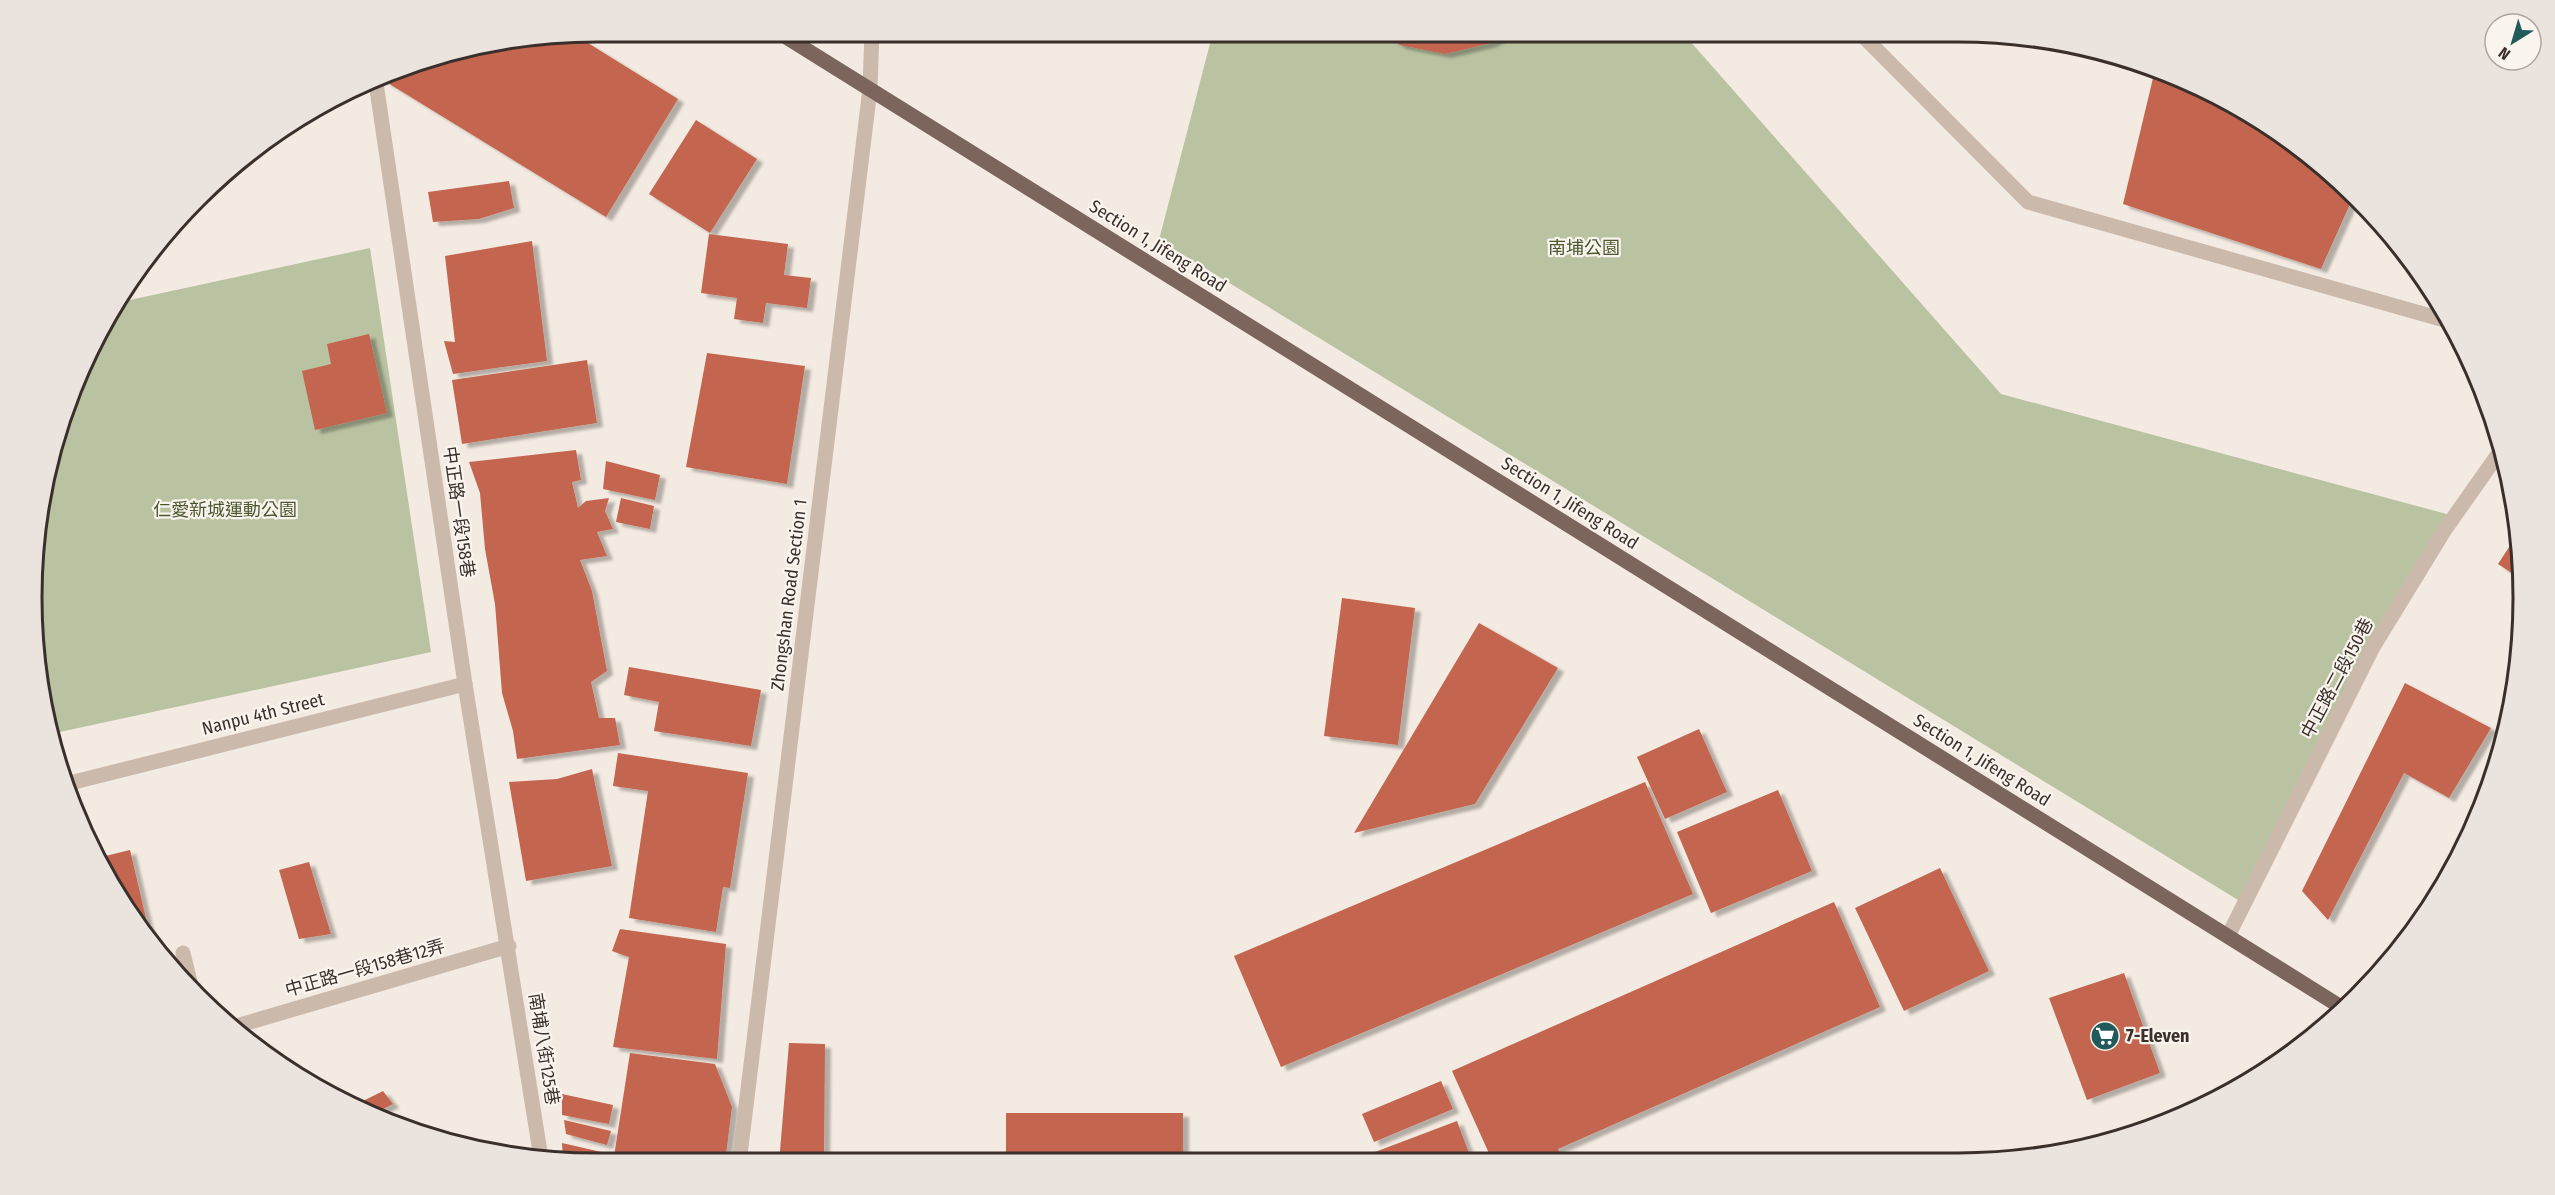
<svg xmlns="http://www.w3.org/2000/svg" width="2555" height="1195" font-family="'Fira Sans Condensed','Noto Sans TC',sans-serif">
	<defs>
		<filter id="shadow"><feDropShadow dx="6" dy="4" stdDeviation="1.5" flood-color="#0004"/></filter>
	</defs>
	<rect width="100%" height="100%" fill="#f3eae1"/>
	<g fill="#b9c2a1">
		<path d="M 1213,32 L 1682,32 L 2001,394 L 2454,516 L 2379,643 L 2243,903 L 1159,240 Z"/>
		<path d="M 370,248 L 431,652 L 55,733 L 36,672 L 42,487 L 74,381 L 116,303 Z"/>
	</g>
	<g fill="#c3654f" filter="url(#shadow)">
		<path d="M 1382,32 L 1511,32 L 1491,43 L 1445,54 L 1400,45 Z"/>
		<path d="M 575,35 L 678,99 L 606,217 L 383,80 L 415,62 Z"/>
		<path d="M 2153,78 L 2193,85 L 2272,127 L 2354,195 L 2321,269 L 2123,204 Z"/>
		<path d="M 696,120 L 757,159 L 710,233 L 649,194 Z"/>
		<path d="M 509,181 L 514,208 L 479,219 L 433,222 L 428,192 Z"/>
		<path d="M 709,234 L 788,244 L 784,275 L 811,278 L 807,308 L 766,303 L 763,323 L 734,319 L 737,298 L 701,293 Z"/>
		<path d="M 532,241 L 547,361 L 453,374 L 444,341 L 455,342 L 445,256 Z"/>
		<path d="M 369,334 L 387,413 L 315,430 L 302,371 L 331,364 L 327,344 Z"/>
		<path d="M 707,353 L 805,366 L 787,484 L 686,467 Z"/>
		<path d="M 587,360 L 597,423 L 462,444 L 452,380 Z"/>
		<path d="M 576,450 L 581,480 L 572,482 L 578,508 L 586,501 L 609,498 L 605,511 L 613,529 L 597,532 L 607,556 L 580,560 L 592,591 L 607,671 L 591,682 L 599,718 L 615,718 L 620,745 L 517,759 L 513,731 L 502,693 L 495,604 L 485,549 L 480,493 L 469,462 Z"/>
		<path d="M 606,461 L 660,475 L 655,500 L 603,489 Z"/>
		<path d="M 621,498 L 654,506 L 650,529 L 616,522 Z"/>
		<path d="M 2517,535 L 2519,556 L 2522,580 L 2498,564 Z"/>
		<path d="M 1342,598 L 1415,608 L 1398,745 L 1324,736 Z"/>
		<path d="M 1479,623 L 1558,668 L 1475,804 L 1354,833 Z"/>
		<path d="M 629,667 L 761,690 L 751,746 L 654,731 L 659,702 L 624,695 Z"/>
		<path d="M 2405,683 L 2491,728 L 2449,798 L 2404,773 L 2328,920 L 2302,891 Z"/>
		<path d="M 1699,729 L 1727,792 L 1665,819 L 1637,757 Z"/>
		<path d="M 618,753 L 748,773 L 730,888 L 723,887 L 716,932 L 629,918 L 648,791 L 613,786 Z"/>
		<path d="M 592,769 L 612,866 L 526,881 L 509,782 L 557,779 Z"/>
		<path d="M 1645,782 L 1693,894 L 1281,1067 L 1234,956 Z"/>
		<path d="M 1778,790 L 1812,871 L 1711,913 L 1677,832 Z"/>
		<path d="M 130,850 L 149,931 L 97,858 Z"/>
		<path d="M 309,862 L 331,934 L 299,939 L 279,870 Z"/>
		<path d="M 1940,868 L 1989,971 L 1904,1011 L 1855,908 Z"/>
		<path d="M 1834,902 L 1880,1007 L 1558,1149 L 1563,1160 L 1492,1160 L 1452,1071 Z"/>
		<path d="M 620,929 L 726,944 L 717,1059 L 613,1047 L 629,957 L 612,951 Z"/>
		<path d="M 2124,973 L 2160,1073 L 2087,1100 L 2049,998 Z"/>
		<path d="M 789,1043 L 825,1044 L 824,1163 L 779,1163 Z"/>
		<path d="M 630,1053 L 715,1064 L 732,1107 L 725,1163 L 613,1163 Z"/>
		<path d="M 1441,1081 L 1453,1109 L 1374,1142 L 1362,1114 Z"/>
		<path d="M 383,1091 L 393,1104 L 371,1115 L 353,1106 Z"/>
		<path d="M 562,1094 L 613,1105 L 609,1124 L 562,1115 Z"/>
		<path d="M 1006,1113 L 1183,1113 L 1183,1161 L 1006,1162 Z"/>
		<path d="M 564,1120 L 611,1131 L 607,1145 L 566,1134 Z"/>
		<path d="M 1457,1121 L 1472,1161 L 1351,1161 Z"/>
		<path d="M 562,1143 L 610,1154 L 607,1163 L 563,1160 Z"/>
	</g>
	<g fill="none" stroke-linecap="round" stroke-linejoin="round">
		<g stroke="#cbb9ac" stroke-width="15">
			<path d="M 1859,32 L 2028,202 L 2448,321"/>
			<path d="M 376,83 L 465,684 L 541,1158"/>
			<path d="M 70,783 L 465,684"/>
			<path d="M 2228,936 L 2373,647 L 2444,531 L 2501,450"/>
			<path d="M 183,953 L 192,990"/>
			<path d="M 233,1027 L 509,946"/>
			<path d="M 2164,1123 L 2178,1118"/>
			<path d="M 739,1163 L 870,89 L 872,32"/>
		</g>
		<path stroke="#7b655d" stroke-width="15" d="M 778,32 L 2341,1007"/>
	</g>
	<defs>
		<g id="supermarket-disc" transform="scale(1.5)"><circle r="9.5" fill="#215a5b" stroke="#faf4ee"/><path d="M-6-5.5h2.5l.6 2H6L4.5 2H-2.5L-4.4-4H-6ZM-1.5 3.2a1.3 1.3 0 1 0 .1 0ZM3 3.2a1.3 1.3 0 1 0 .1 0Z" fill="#fff"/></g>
	</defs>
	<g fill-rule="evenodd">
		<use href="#supermarket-disc" x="2105" y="1036"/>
	</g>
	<g text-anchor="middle" stroke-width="4.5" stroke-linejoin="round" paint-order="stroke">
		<g font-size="18" fill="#3a2f2b" stroke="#faf4ee">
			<text transform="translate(1158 246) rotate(32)" y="6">Section 1, Jifeng Road</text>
			<text transform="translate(1570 503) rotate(32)" y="6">Section 1, Jifeng Road</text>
			<text transform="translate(459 512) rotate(82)" y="6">中正路一段158巷</text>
			<text transform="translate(789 595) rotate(-83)" y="6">Zhongshan Road Section 1</text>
			<text transform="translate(2337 678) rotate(-62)" y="6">中正路二段150巷</text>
			<text transform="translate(263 714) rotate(-14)" y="6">Nanpu 4th Street</text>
			<text transform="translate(1982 760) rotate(32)" y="6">Section 1, Jifeng Road</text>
			<text transform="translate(365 968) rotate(-16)" y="6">中正路一段158巷12弄</text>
			<text transform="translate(544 1049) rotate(81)" y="6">南埔八街125巷</text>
		</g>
		<g font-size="18" fill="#4b582f" stroke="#faf4ee">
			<text x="1584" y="254">南埔公園</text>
			<text x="225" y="516">仁愛新城運動公園</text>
		</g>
		<g font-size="18" font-weight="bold" fill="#3a2f2b" stroke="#faf4ee" text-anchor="start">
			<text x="2126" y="1042">7-Eleven</text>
		</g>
	</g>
	<path d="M0 0H2555V1195H0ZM597 42H1958A555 555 0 0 1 2513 597V598A555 555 0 0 1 1958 1153H597A555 555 0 0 1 42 598V597A555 555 0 0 1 597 42Z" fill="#ebe4de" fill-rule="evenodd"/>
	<path fill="none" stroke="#3a2f2b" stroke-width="3" d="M597 42H1958A555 555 0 0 1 2513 597V598A555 555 0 0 1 1958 1153H597A555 555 0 0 1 42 598V597A555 555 0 0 1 597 42Z"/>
	<g transform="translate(2513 42) rotate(217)"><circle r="28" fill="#faf4ee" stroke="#ada5a0" stroke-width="1.5"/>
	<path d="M0-4.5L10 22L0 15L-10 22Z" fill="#215a5b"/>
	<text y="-9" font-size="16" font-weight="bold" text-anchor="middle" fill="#3a2f2b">N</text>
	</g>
</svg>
